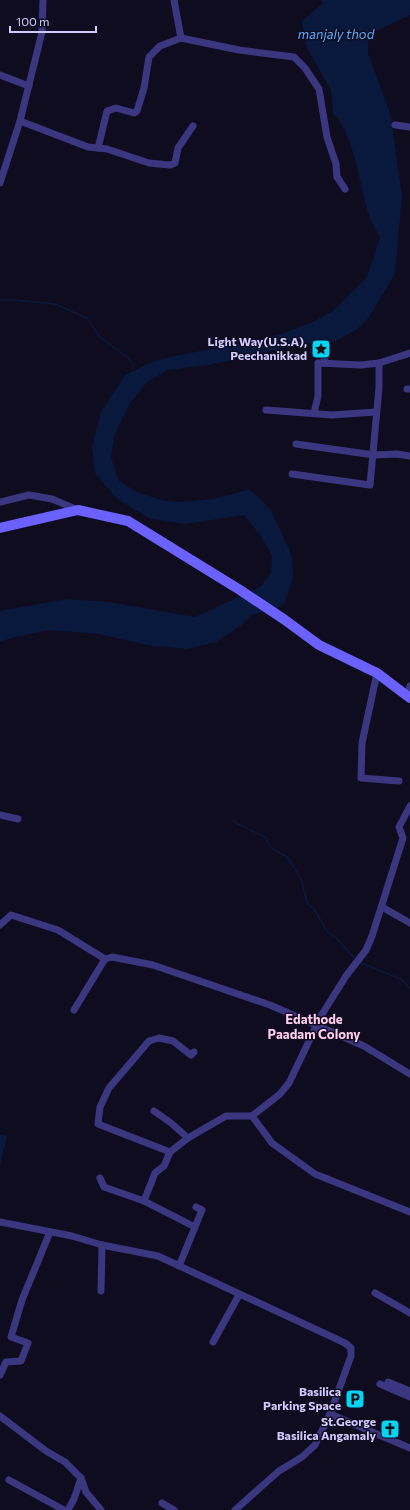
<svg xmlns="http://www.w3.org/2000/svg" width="410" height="1510" font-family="Commissioner,sans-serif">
	<rect width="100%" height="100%" fill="#100c1f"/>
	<g fill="#08193d">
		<path d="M 327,0 L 410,0 L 410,15 L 368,35 L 368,53 L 391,116 L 402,197 L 395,274 L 369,317 L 356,330 L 336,341 L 307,343 L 209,365 L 168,370 L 148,381 L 130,403 L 114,436 L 111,458 L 119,481 L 137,492 L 161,500 L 181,502 L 213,499 L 248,490 L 254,493 L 271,510 L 292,556 L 293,579 L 285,602 L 276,609 L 251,615 L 243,624 L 216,642 L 187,649 L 153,646 L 99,634 L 49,630 L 11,638 L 0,642 L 0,611 L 67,599 L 109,602 L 195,617 L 260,587 L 271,573 L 272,555 L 260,535 L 244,515 L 186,524 L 151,519 L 117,499 L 95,473 L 92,447 L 101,412 L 125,375 L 157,360 L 278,335 L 313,322 L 333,311 L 367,277 L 380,237 C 376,229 370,220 368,212 C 360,187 353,129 333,114 L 331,90 L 307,48 L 302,21 Z"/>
		<path d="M 0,1134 L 7,1136 L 0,1165 Z"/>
	</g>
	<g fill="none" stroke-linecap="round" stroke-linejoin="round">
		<g stroke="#08193d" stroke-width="1.5">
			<path d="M 0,300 L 15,300 L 55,304 L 87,318 L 99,336 L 128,358 L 133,365 L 133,369"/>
			<path d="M 233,819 L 234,822 L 265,837 L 270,847 L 287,857 L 301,878 L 307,903 L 314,909 L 327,931 L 337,939 L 355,959"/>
			<path d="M 361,963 L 401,979 L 410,988"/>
		</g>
		<path stroke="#08193d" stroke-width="6" d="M 324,0 L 326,1"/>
		<g stroke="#3b3680" stroke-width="7">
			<path d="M 174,0 L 181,38"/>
			<path d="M 0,75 L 29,86"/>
			<path d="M 20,121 L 88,147 L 107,149 L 149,163 L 170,165 L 175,163 L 178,148 L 193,126"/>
			<path d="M 395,125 L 410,127"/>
			<path d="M 98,148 L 107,111 L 116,108 L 134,113 L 137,111 L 144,88 L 149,57 L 160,46 L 181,38 L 239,50 L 294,57 L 305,68 L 319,89 L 327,137 L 336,164 L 337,177 L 345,189"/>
			<path d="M 0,183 L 20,121 L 42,32 L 43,0"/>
			<path d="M 324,363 L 325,349"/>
			<path d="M 407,389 L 410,389"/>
			<path d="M 266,410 L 332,415 L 376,412"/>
			<path d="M 314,413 L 318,396 L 318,363 L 361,365 L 379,363 L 410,353"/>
			<path d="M 296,444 L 374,455 L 397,454 L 410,456"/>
			<path d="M 292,474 L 370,485 L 379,388 L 379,363"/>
			<path d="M 0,502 L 29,495 L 52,499 L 78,510"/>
			<path d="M 377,673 L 362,743 L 361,778 L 399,781"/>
			<path d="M 408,696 L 410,686"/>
			<path d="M 0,815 L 18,819"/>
			<path d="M 382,907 L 410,923"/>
			<path d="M 0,925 L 11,915 L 58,930 L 105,959 L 112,957 L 153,965 L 270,1005 L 364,1046 L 410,1074"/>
			<path d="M 74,1010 L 105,959"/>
			<path d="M 154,1111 L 171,1123 L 188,1138"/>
			<path d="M 252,1116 L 272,1143 L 315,1174 L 410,1212"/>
			<path d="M 170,1152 L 188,1138 L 226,1116 L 252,1116 L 280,1094 L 289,1083 L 321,1016 L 346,976 L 366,950 L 372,936 L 403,838 L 399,827 L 410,806"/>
			<path d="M 100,1178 L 104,1187 L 144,1201"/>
			<path d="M 0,1222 L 72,1236 L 102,1245 L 158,1256 L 345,1343 L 351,1348 L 351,1356 L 330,1414"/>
			<path d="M 195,1227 L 202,1210 L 196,1207"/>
			<path d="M 179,1266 L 195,1227 L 144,1201 L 155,1173 L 164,1166 L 170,1152 L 98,1124 L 100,1107 L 109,1088 L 149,1041 L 159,1038 L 173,1041 L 191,1055 L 194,1052"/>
			<path d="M 101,1291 L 102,1245"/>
			<path d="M 375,1293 L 410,1313"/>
			<path d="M 213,1342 L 239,1295"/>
			<path d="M 0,1375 L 6,1362 L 21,1361 L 28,1343 L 11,1337 L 22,1300 L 50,1232"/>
			<path d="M 388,1382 L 410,1391"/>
			<path d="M 380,1384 L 410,1397"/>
			<path d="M 0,1416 L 46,1451 L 65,1462 L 81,1478 L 86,1492 L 101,1510"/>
			<path d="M 9,1480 L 64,1510"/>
			<path d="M 162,1503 L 174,1510"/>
			<path d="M 68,1510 L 74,1499 L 81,1478"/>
			<path d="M 235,1510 L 279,1471 L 302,1457 L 315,1445 L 330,1414 L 410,1448"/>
		</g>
		<path stroke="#6a61ff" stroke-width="10" d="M 0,528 L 78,510 L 128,521 L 240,590 L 285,620 L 319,645 L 377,673 L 410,698"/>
	</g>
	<defs>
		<g id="sight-square" transform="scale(1)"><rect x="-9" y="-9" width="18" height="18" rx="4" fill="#00d5f5" stroke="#100c1f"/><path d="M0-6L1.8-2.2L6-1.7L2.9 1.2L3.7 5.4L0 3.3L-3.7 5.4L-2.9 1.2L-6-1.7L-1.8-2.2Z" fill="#111"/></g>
		<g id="parking-square" transform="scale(1)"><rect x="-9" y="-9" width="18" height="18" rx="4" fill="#00d5f5" stroke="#100c1f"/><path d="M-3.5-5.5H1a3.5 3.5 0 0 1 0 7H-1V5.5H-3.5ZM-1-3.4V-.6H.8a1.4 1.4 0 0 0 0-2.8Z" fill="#111"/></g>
		<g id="church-square" transform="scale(1)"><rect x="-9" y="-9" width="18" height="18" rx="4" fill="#00d5f5" stroke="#100c1f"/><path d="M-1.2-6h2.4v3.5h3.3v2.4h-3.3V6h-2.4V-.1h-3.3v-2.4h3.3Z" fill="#111"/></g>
	</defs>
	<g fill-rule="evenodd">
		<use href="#sight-square" x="321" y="349"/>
		<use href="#parking-square" x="355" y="1399"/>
		<use href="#church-square" x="390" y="1429"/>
	</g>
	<g text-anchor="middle" stroke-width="3" stroke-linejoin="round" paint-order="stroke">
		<g font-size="12" font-weight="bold" fill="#d2caff" stroke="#100c1f" text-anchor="end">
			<text x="307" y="346">Light Way(U.S.A),<tspan x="307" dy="14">Peechanikkad</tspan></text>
			<text x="341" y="1396">Basilica<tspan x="341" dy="14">Parking Space</tspan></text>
			<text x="376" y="1426">St.George<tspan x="376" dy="14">Basilica Angamaly</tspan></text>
		</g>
		<g font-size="13" font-style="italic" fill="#58adff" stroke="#100c1f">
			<text x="336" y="39">manjaly thod</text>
		</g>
		<g font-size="13" font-weight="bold" fill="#ffcceb" stroke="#100c1f">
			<text x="314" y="1024">Edathode<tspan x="314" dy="15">Paadam Colony</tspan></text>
		</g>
	</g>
	<path d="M10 26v6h86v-6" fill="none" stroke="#d2caff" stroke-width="2"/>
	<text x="16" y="26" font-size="12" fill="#d2caff" stroke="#100c1f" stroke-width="3" paint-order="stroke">100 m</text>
</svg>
